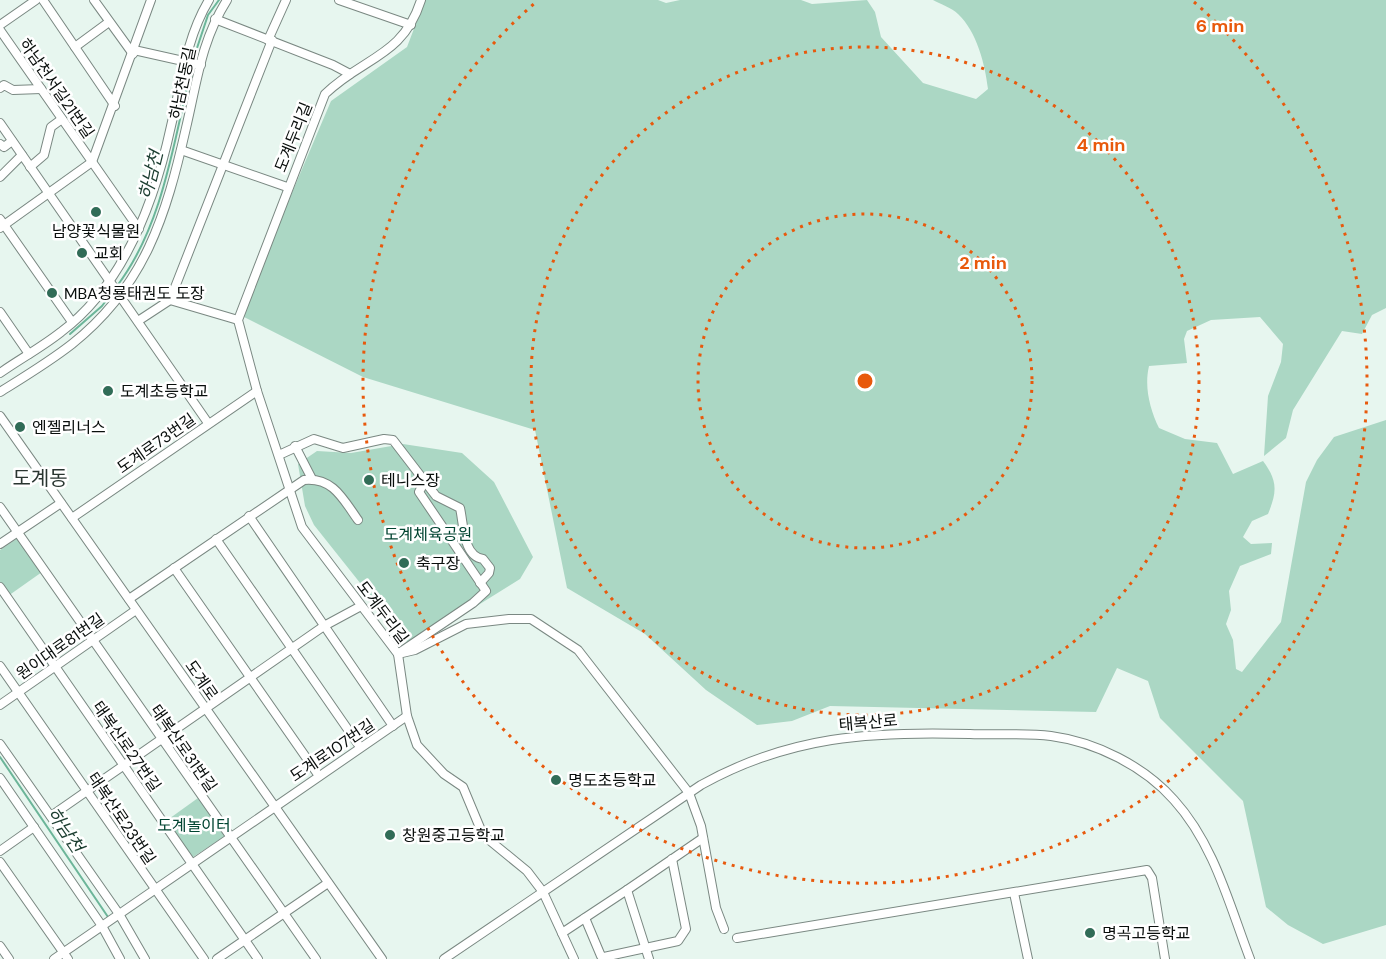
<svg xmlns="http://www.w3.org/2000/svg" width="1386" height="959" font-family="'DM Sans','Noto Sans KR',sans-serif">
	<rect width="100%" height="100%" fill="#e7f6ef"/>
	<g fill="#abd7c4">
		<path d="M 425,0 L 658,0 L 666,3 L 680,0 L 801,0 L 812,4 L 867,0 L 875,12 L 881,37 L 923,83 L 976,99 L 988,89 C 985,64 977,32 958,14 C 952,8 940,4 933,0 L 1386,0 L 1386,308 L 1372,315 L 1362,334 L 1342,331 L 1293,410 L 1286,438 L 1264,456 L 1268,396 L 1281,362 L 1283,344 L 1260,317 L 1211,320 L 1187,331 L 1184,339 L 1187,363 L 1149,366 C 1144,387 1150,409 1159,428 L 1185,439 L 1217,443 L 1233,474 L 1263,461 C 1278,481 1277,492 1268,514 L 1252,521 L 1243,537 L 1251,544 L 1272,543 L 1271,554 L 1240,566 L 1229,591 L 1231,610 L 1226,624 L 1233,640 L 1236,669 L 1242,672 L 1281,622 L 1306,482 L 1317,460 L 1334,437 L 1386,420 L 1386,925 L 1323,944 L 1288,925 L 1266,907 L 1243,801 L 1160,718 L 1148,681 L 1117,668 L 1096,712 L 830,706 L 792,721 L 757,725 L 706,690 L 645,634 L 567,588 L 535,430 L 363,377 L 240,315 L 331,101 L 407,47 Z"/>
		<path d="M 403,444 L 462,453 L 494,482 L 533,557 L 520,579 L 411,647 L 314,525 L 305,506 L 298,464 L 317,451 L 351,453 Z"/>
		<path d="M 18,538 L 42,572 L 8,596 L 0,585 L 0,550 Z"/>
		<path d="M 198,798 L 225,836 L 193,857 L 166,821 Z"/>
	</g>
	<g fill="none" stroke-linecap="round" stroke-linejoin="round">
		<g stroke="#6cb599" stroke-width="2">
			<path d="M 193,60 L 208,15 L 219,0"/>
			<path d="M 117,286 C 164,224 174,139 192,66"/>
			<path d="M 70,334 L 102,306 L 114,290"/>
			<path d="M 0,757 L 108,917"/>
		</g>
		<g stroke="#7a8882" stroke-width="10">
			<g id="minor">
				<path d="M 43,0 L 115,106"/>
				<path d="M 94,0 L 133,54"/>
				<path d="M 339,0 L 411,25"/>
				<path d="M 421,0 C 403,57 363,57 325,94 L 238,320 L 257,391 L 302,527 L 398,654 L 407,716 L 417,745 L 444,774 L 463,787 L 483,835 L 527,871 L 543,892 L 574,959"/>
				<path d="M 215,19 L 333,65 L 350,74"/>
				<path d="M 0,25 L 36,0"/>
				<path d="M 0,30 L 139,229"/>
				<path d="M 268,40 L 286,0"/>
				<path d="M 75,47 L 109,22"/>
				<path d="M 134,50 L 201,65"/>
				<path d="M 0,88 L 4,85 L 13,90 L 41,89"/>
				<path d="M 0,123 L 208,423"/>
				<path d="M 0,144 L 4,147 L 12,141"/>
				<path d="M 181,150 L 287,187"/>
				<path d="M 30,167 L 44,155 L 51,127 L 62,119"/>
				<path d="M 0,177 L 22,155"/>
				<path d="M 0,219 L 72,322"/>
				<path d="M 0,228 L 92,162 L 151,0"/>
				<path d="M 170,300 L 238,320"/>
				<path d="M 0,312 L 29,354"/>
				<path d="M 138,321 L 170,300 L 272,40"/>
				<path d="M 0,373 C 20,359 42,347 61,332 C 124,285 155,200 171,126 C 181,84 186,38 209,0"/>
				<path d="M 0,392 C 24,377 49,362 72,344 C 145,286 166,216 186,128 C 197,82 201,41 227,0"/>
				<path d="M 0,416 L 382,959"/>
				<path d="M 295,446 L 312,479"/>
				<path d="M 279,455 L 314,439 L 343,448 L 384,439 L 393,440 L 436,496 L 460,508 C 464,526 463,556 483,559 L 490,568 L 489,573 L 480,583"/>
				<path d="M 0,507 L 316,959"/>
				<path d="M 249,516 L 393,726"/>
				<path d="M 72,518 L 257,391"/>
				<path d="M 216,539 L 360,747"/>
				<path d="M 0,544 L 61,503"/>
				<path d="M 174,568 L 319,776"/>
				<path d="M 0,587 L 258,959"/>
				<path d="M 129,599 L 304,480 C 333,477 343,499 358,520"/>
				<path d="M 399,653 L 473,603 L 486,591 L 419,492 L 425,481"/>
				<path d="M 398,654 L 415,650 L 466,624 L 509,619 L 531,619 L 578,650 L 689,793 L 701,826 L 716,908 L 724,929"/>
				<path d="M 0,666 L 204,959"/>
				<path d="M 0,705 L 136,610"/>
				<path d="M 0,744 L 119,914 L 145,959"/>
				<path d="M 0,778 L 102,926 L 120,959"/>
				<path d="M 51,816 L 324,626 L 361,606"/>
				<path d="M 0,851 L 34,827"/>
				<path d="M 0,862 L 68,959"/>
				<path d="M 627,890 L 703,838"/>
				<path d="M 1014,893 L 1028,959"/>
				<path d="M 585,918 L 601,956 L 604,957 L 678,941 L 686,929 L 672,859"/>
				<path d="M 562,933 L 627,890 L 649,959"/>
				<path d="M 737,938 L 1147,870 L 1152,878 L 1165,959"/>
				<path d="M 0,946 L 9,959"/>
				<path d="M 54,959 L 407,716"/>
				<path d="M 217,959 L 328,883"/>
				<path d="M 444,959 L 701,785 C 789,736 871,731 970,734 C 996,735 1025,733 1051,736 C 1096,742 1144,766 1174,800 C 1214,844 1229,904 1250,959"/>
			</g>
		</g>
		<use href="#minor" stroke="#fff" stroke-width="8"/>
	</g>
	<g fill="none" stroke="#e8590c" stroke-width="3" stroke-dasharray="3 6">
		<circle cx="865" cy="381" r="167"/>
		<circle cx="865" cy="381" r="334"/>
		<path d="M1194 2A502 502 0 1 1 536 2"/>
	</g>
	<g fill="#316c57" stroke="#fff" stroke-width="2">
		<circle cx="96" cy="212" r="6"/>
		<circle cx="82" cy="253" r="6"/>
		<circle cx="52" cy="293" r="6"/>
		<circle cx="108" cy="391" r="6"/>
		<circle cx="20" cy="427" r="6"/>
		<circle cx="369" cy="480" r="6"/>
		<circle cx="404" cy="563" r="6"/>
		<circle cx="556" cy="780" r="6"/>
		<circle cx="390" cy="835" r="6"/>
		<circle cx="1090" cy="933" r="6"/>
	</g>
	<g text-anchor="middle" stroke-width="5" stroke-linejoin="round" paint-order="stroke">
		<g font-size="16" fill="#090e0c" stroke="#fff">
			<text transform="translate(182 83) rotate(-78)" y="6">하남천동길</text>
			<text transform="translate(57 88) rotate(55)" y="6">하남천서길21번길</text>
			<text transform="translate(293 137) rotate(-68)" y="6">도계두리길</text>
			<text transform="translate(156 443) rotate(-35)" y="6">도계로73번길</text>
			<text transform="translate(383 612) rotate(53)" y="6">도계두리길</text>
			<text transform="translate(60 646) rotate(-35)" y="6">원이대로81번길</text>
			<text transform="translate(202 680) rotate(55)" y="6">도계로</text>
			<text transform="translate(868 722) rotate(-5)" y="6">태복산로</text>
			<text transform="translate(127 746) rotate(55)" y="6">태복산로27번길</text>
			<text transform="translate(184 748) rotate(55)" y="6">태복산로31번길</text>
			<text transform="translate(332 750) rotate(-34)" y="6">도계로107번길</text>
			<text transform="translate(122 818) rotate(56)" y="6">태복산로23번길</text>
		</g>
		<g font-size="16" fill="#090e0c" stroke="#fff" text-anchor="start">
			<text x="96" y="237" text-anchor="middle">남양꽃식물원</text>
			<text x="94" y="259">교회</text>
			<text x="64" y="299">MBA청룡태권도 도장</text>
			<text x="120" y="397">도계초등학교</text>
			<text x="32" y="433">엔젤리너스</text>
			<text x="381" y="486">테니스장</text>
			<text x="416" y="569">축구장</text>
			<text x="568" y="786">명도초등학교</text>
			<text x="402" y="841">창원중고등학교</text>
			<text x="1102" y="939">명곡고등학교</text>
		</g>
		<g font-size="16" fill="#014431" stroke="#fff">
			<text x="428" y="540">도계체육공원</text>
			<text x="194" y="831">도계놀이터</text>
		</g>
		<g font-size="18" font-style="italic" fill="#1b3d30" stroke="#fff">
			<text transform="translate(151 175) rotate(-76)" y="6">하남천</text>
			<text transform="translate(65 830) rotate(56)" y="6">하남천</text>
		</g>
		<g font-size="20" fill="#293530" stroke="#fff">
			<text x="40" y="485">도계동</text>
		</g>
	</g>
	<circle cx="865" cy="381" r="9" fill="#e8590c" stroke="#fff" stroke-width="3"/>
	<g font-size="18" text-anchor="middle" font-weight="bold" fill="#e8590c" stroke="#fff" stroke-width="5" stroke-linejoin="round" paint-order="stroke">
		<text x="1220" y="32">6 min</text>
		<text x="1101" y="151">4 min</text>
		<text x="983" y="269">2 min</text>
	</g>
</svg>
